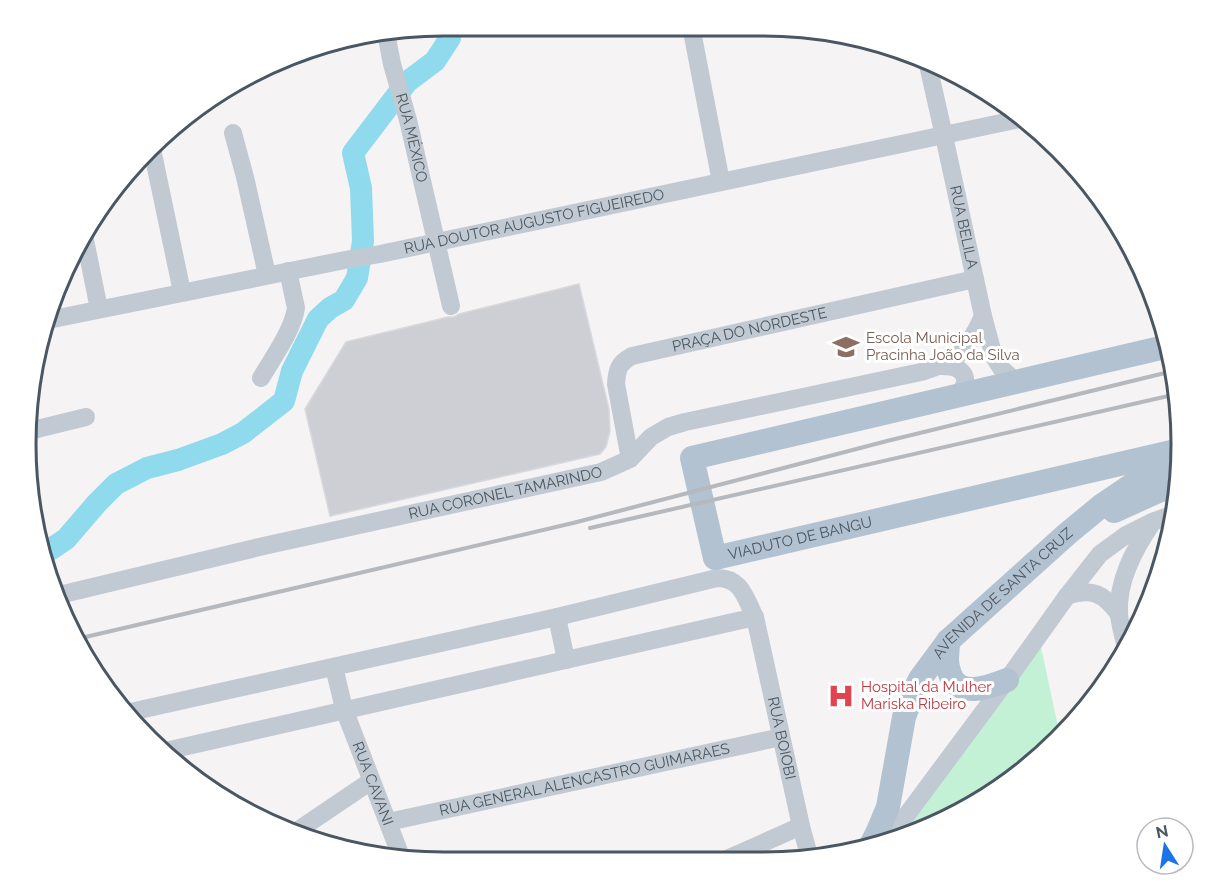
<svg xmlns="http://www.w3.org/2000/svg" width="1207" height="888" font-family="Raleway,sans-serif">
	<rect width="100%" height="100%" fill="#f5f3f3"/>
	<path fill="#c3f1d5" d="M 1041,647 L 1060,736 L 1017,776 L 923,831 L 892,839 Z"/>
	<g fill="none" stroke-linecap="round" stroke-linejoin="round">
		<path stroke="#90daee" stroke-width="22" d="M 45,553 L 66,539 L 97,503 L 116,484 L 147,468 L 178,460 L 222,444 L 243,433 L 284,401 L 292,371 L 318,319 L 330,308 L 344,300 L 357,278 L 363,241 L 361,188 L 353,153 L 407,82 L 435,61 L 450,38 L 449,26"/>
	</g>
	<path fill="#cdcfd5" stroke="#d7d9de" stroke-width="1.5" d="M 579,284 L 609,409 L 610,431 L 606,447 L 600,454 L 330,516 L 305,409 L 346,342 L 448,317 L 454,317 L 459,314 Z"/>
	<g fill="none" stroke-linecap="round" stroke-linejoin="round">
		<g stroke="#c1cad2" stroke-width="18">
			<path d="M 691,26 L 721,182"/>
			<path id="s1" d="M 386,33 L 392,64 L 408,120 L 451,306"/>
			<path id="s2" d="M 928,65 L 944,136 L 983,316 L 994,357 L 1001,368 L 1015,381"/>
			<path d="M 233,133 L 245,177 L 267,275"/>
			<path d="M 152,149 L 182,292"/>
			<path d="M 84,235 L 99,309"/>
			<path id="s3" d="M 48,320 L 345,260 L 380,254 L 1020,119"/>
			<path d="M 942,366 C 948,366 953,366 958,369 C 969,376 966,388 957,395"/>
			<path d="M 261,378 C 272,359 293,330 296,308 L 288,271"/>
			<path d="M 29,431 L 86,417"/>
			<path id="s4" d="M 630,459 L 616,384 C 617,369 619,363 632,356 L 975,279"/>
			<path id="s5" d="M 55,596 L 268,545 L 601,472 L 630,459 L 651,437 L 668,427 L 685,422 L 921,372 C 959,361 967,351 983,316"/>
			<path d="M 1067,596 C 1092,587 1104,594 1119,614"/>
			<path d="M 557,617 L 566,660"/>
			<path id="s6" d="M 755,617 L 801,826 L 810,859"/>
			<path d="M 1127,651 C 1124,639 1120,626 1119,614 C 1117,581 1134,550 1152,523"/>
			<path id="s7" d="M 334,667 L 344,709 L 402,859"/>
			<path d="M 126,713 L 557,617 L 717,578 C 742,578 745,598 755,617 L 161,752"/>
			<path id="s8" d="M 388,822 L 781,737"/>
			<path d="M 294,833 L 371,781"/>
			<path d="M 884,841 L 894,832 L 1007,680 L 1067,596 L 1100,554 L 1126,535 L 1152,522 L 1174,514"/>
			<path d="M 727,859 L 801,826"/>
		</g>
		<g stroke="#b3c2d1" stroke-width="24">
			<path id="s9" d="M 1169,346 L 692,458 L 715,558 L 1180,450"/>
			<path d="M 1114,511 L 1156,492 L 1178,484"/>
			<path d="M 948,641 C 948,648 947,654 947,660 C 947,665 948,669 950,674 C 959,699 989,687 1007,680"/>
			<path id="s10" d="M 871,845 L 878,831 L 888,807 L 904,717 L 912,696 L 920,679 L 948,641 L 1067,534 L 1101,506 L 1135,483 L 1179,461"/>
		</g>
		<g stroke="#b5b8bd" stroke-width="4">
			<path d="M 590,528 L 1177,394"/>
			<path d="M 77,639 L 573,523 L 887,441 L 1173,371"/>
		</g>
	</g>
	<defs>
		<g id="school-bare" transform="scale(2.07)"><path d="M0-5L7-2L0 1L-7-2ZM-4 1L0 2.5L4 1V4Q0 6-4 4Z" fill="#8d6e63" stroke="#fff" stroke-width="2.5" paint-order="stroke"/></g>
		<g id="hospital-bare" transform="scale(2.07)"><path d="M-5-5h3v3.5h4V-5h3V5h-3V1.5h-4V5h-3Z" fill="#e0444e" stroke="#fff" stroke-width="2.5" paint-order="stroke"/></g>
	</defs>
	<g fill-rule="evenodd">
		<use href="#school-bare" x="846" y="347"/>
		<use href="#hospital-bare" x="841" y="696"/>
	</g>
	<g text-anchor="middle" stroke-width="6" stroke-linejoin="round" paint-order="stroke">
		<g font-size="15" fill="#4a5661" stroke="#fff">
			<text dy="5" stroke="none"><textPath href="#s1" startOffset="108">RUA MÉXICO</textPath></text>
			<text dy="5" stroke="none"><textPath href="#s3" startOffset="496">RUA DOUTOR AUGUSTO FIGUEIREDO</textPath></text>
			<text dy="5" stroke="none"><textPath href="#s2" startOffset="166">RUA BELILA</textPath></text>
			<text dy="5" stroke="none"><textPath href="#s4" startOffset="231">PRAÇA DO NORDESTE</textPath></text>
			<text dy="5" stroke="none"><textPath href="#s5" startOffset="462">RUA CORONEL TAMARINDO</textPath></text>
			<text dy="5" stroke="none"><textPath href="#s9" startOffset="680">VIADUTO DE BANGU</textPath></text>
			<text dy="5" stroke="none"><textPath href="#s10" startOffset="294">AVENIDA DE SANTA CRUZ</textPath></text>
			<text dy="5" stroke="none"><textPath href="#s6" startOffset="124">RUA BOIOBI</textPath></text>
			<text dy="5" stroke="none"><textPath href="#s8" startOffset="201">RUA GENERAL ALENCASTRO GUIMARAES</textPath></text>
			<text dy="5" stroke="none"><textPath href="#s7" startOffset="123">RUA CAVANI</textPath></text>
		</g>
		<g font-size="15" fill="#785e54" stroke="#fff" text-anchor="start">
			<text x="866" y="343">Escola Municipal<tspan x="866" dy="17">Pracinha João da Silva</tspan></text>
		</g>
		<g font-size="15" fill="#be3a42" stroke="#fff" text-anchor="start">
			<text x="861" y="692">Hospital da Mulher<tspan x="861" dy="17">Mariska Ribeiro</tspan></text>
		</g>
	</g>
	<path d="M0 0H1207V888H0ZM444 36H763A408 408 0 0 1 1171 444V444A408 408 0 0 1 763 852H444A408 408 0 0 1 36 444V444A408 408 0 0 1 444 36Z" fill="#fff" fill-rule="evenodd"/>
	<path fill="none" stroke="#4a5661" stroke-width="3" d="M444 36H763A408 408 0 0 1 1171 444V444A408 408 0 0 1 763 852H444A408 408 0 0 1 36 444V444A408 408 0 0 1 444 36Z"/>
	<g transform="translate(1165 846) rotate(348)"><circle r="28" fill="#ffffff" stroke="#b7bbc0" stroke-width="1.5"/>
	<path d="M0-4.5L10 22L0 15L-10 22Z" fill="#1a73e8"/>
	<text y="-9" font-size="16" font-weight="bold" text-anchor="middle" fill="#4a5661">N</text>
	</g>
</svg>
